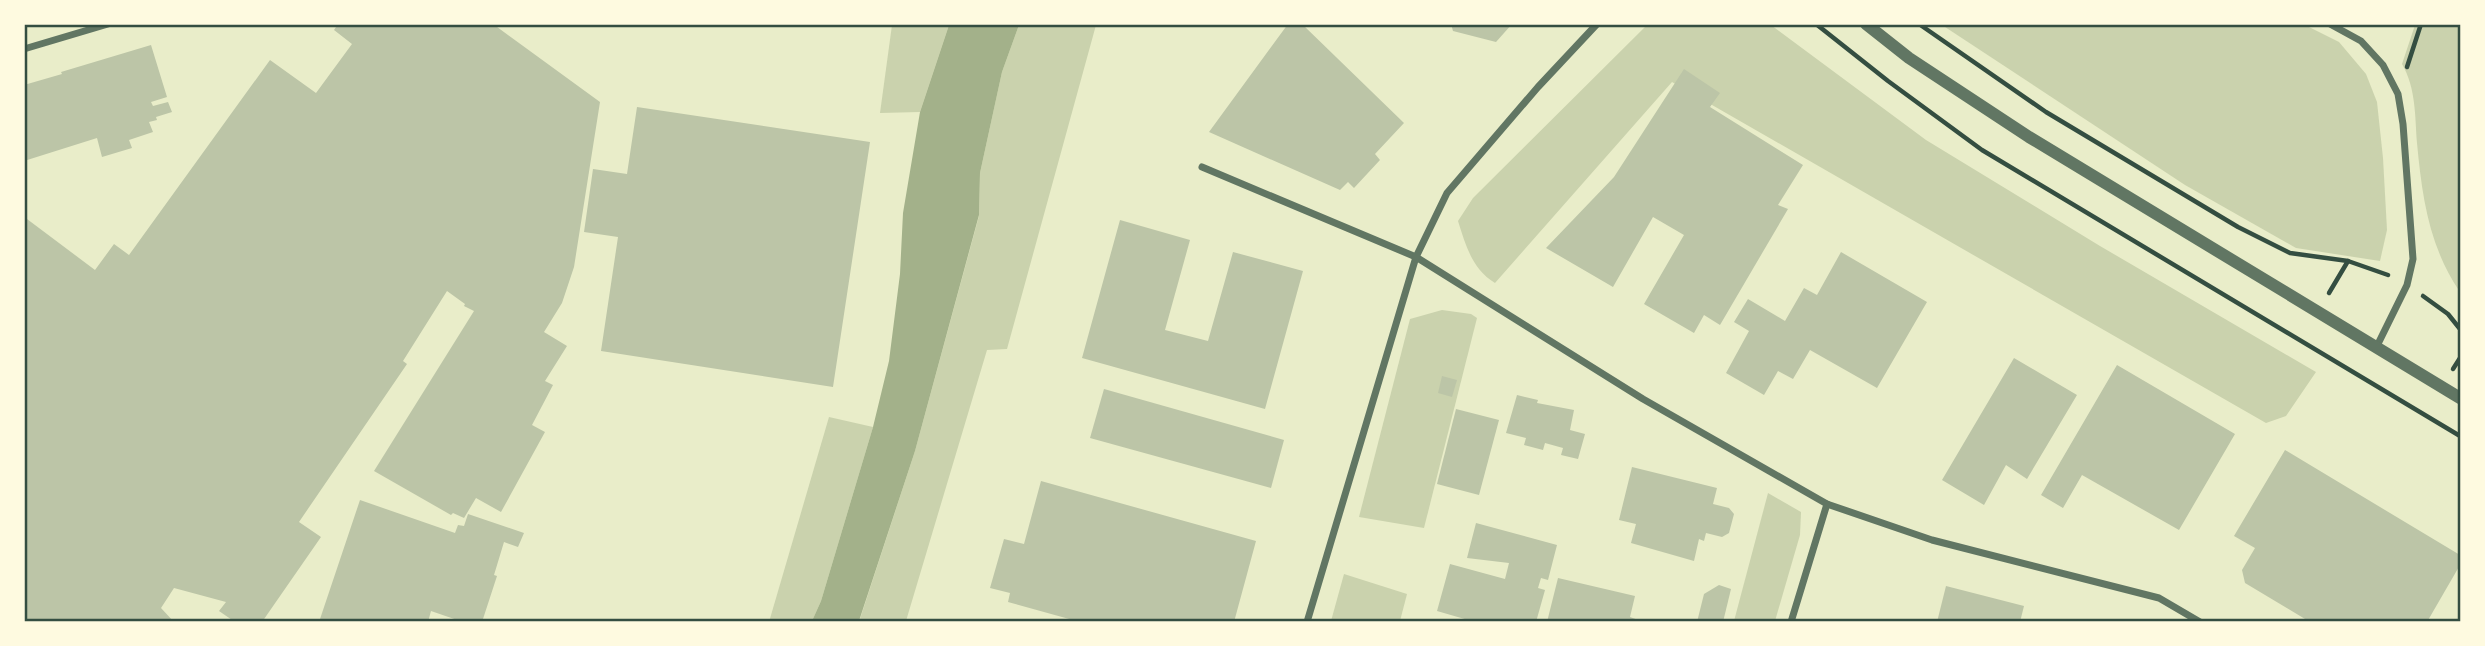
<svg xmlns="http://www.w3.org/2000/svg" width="2485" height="646" font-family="'Fira Sans Condensed',sans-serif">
	<rect width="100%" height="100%" fill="#e9edc9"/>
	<g fill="#cad2ad">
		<path d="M 892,25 L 949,25 L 920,112 L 880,113 Z"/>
		<path d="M 1019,25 L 1096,25 L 1007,349 L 987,350 L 906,621 L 859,622 L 915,451 L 979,216 L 980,173 L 1002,72 Z"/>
		<path d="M 1647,25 L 1771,25 L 1926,140 L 2100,246 L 2316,372 L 2286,416 L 2266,423 L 1672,82 L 1495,283 C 1472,269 1466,246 1458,221 L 1473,198 Z"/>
		<path d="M 2305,25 L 2339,42 L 2366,74 L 2377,102 L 2383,158 L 2387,230 L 2380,261 L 2296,248 L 2185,185 L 1942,25 Z"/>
		<path d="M 2415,25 L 2460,25 L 2460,292 C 2429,247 2422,196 2417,143 C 2415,116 2416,88 2402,64 Z"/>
		<path d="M 1442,310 L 1471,314 L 1477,318 L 1424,528 L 1359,517 L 1410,319 Z"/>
		<path d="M 829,417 L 873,427 L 821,601 L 812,621 L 769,622 Z"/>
		<path d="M 1768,493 L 1801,512 L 1800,535 L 1775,621 L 1734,621 Z"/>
		<path d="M 1344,574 L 1407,594 L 1400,621 L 1331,621 Z"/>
	</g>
	<path fill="#a3b18a" d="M 949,25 L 1019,25 L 1002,72 L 980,173 L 979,215 L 915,451 L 859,621 L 812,621 L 821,601 L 873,427 L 889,361 L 900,274 L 903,213 L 920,112 Z"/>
	<g fill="#bcc5a7">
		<path d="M 338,24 L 493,24 L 600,102 L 574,267 L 562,303 L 544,332 L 567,346 L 545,381 L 553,385 L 532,425 L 545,432 L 501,512 L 476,498 L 464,518 L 453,513 L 451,515 L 374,471 L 474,311 L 464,306 L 465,304 L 447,291 L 403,361 L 407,364 L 299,522 L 321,537 L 262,622 L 235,622 L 219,611 L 226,602 L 174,588 L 161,608 L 174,622 L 24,622 L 24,222 L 27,219 L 95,270 L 114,244 L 129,255 L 270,60 L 316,93 L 352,44 L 334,30 Z"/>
		<path d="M 1288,24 L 1302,24 L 1404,123 L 1375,154 L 1380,160 L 1354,188 L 1348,182 L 1340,190 L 1209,132 Z"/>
		<path d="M 1451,24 L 1512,24 L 1496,42 L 1453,31 Z"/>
		<path d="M 151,45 L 167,97 L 151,102 L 153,106 L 168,102 L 172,112 L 156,117 L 157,120 L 149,122 L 153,132 L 129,140 L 132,148 L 102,157 L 97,138 L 24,161 L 24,85 L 62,74 L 61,72 Z"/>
		<path d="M 1684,69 L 1720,93 L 1710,107 L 1803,165 L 1778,205 L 1788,209 L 1720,325 L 1704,315 L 1694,333 L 1644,304 L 1684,235 L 1653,217 L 1613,287 L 1546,248 L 1614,177 Z"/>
		<path d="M 637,107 L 870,142 L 833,387 L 601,351 L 618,237 L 584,232 L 593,169 L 627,174 Z"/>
		<path d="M 1120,220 L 1190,240 L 1165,330 L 1208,341 L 1233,252 L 1303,271 L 1265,409 L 1082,358 Z"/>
		<path d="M 1841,252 L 1927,302 L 1877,388 L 1810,350 L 1793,379 L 1778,371 L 1764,395 L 1726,373 L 1749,331 L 1734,322 L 1748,299 L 1785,321 L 1804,288 L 1817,295 Z"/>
		<path d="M 2014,358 L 2077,395 L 2027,479 L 2006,465 L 1984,505 L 1942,480 Z"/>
		<path d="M 2117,365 L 2235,434 L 2179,530 L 2082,475 L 2063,508 L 2041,495 Z"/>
		<path d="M 1442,376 L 1457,380 L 1452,397 L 1438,393 Z"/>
		<path d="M 1104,389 L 1284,440 L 1271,488 L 1090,438 Z"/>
		<path d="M 1517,395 L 1538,400 L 1537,403 L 1574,410 L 1570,430 L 1585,434 L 1578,459 L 1561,455 L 1563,448 L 1545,443 L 1543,450 L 1524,445 L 1526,438 L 1506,433 Z"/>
		<path d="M 1456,409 L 1499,420 L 1479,495 L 1437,484 Z"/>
		<path d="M 2285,450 L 2460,555 L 2460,565 L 2427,622 L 2310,622 L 2245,583 L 2242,570 L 2255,548 L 2234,536 Z"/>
		<path d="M 1632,467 L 1717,488 L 1713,504 L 1729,508 L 1734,514 L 1729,533 L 1722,537 L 1706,533 L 1704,541 L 1699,539 L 1694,561 L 1631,543 L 1636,524 L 1619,520 Z"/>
		<path d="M 1041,481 L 1256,541 L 1234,622 L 1080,622 L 1008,602 L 1010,593 L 990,588 L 1004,539 L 1024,544 Z"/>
		<path d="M 360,500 L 455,533 L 458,525 L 464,526 L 468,514 L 524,533 L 518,547 L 504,542 L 494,575 L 497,576 L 482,622 L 463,622 L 431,611 L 428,622 L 319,622 Z"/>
		<path d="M 1476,523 L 1557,545 L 1548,580 L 1541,578 L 1538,588 L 1545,590 L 1536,622 L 1475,622 L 1437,611 L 1450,564 L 1505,579 L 1509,563 L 1467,558 Z"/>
		<path d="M 1558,578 L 1635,596 L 1630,617 L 1644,622 L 1547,622 Z"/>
		<path d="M 1719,585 L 1731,589 L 1723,622 L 1697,622 L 1704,594 Z"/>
		<path d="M 1946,586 L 2024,606 L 2020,622 L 1937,622 Z"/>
	</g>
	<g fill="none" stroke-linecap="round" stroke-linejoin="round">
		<g stroke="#344e41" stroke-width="4.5">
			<path d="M 1816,24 L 1888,81 L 1982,150 L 2460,436"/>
			<path d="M 1919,24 L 2046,112 L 2238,227 L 2290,253 L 2348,261 L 2388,275"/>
			<path d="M 2407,67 L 2421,24"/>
			<path d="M 2329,293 L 2348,261"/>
			<path d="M 2423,296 L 2448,314 L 2460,329"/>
			<path d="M 2453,369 L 2460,358"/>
		</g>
		<g stroke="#617663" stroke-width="7">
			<path d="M 2330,24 L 2361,41 L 2383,65 L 2398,94 L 2403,124 L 2413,259 L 2407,285 L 2376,348"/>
			<path d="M 24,49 L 108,24"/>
			<path d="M 1202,167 L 1416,257 L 1643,399 L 1827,504 L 1932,540 L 2159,598 L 2200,622"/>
			<path d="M 1307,622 L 1416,257 L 1447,193 L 1538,87 L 1597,24"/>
			<path d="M 1791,622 L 1827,504"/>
		</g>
		<path stroke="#617663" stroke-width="12" d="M 1866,24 L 1909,58 L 2029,137 L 2460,398"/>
	</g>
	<rect width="2485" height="646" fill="none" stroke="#fefae0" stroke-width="52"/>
	<rect x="26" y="26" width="2433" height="594" fill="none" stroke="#344e41" stroke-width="2.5"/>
</svg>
